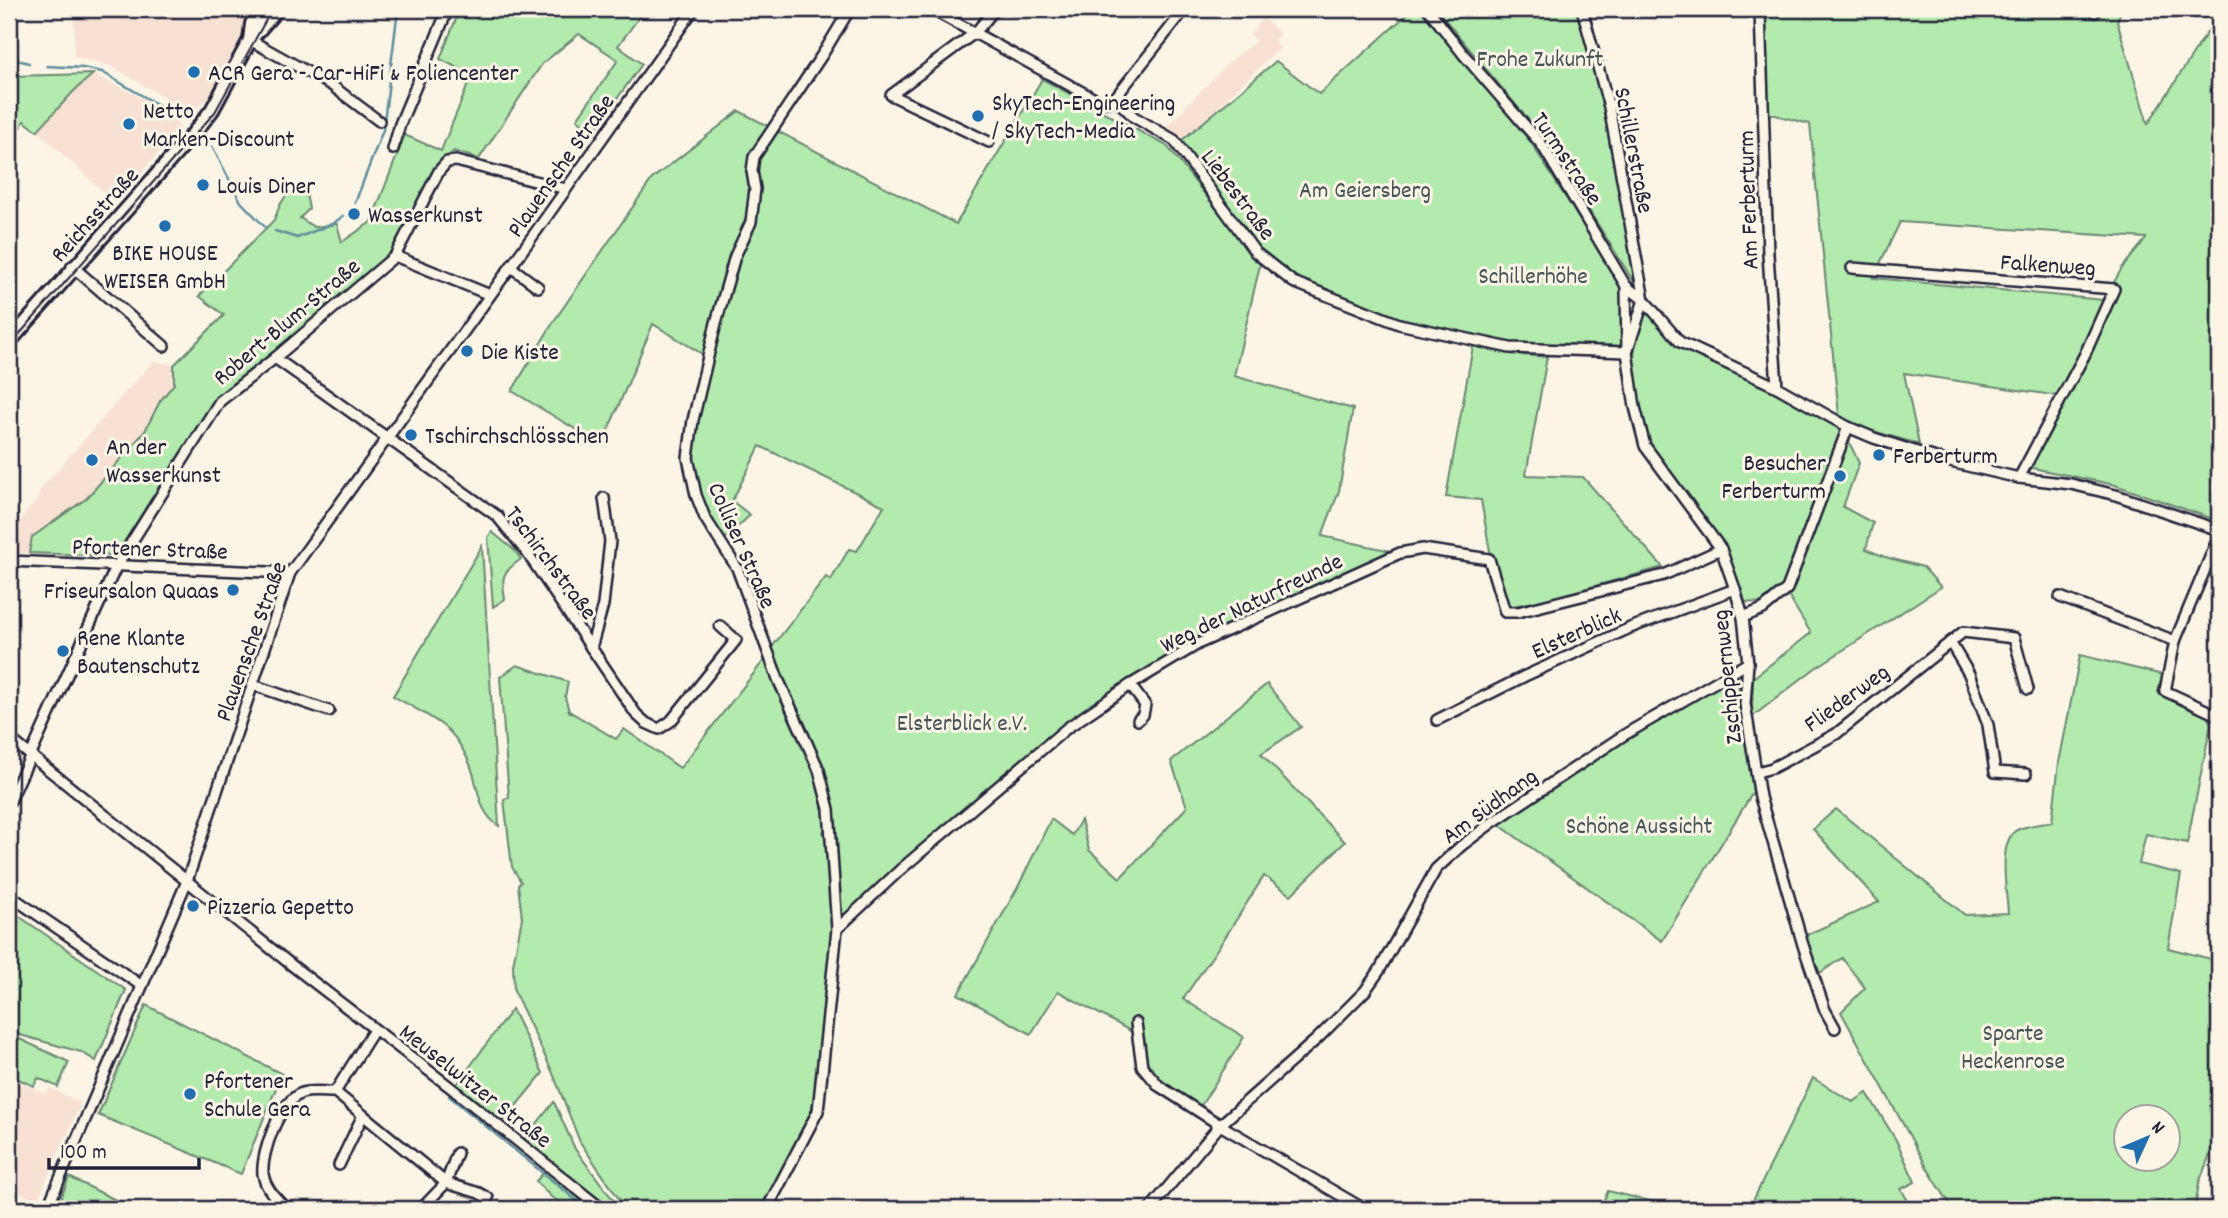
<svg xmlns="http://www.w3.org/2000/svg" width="2228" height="1218" font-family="Dekko,sans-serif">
	<rect width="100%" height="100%" fill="#fcf5e5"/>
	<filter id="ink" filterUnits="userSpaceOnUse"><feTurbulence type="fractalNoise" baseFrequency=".0143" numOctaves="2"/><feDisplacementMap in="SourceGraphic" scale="14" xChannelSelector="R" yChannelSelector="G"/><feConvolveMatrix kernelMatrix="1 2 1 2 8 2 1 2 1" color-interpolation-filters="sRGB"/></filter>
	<g filter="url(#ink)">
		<g fill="#f8e1d3">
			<path d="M 74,9 L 256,9 L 207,100 L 190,112 L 109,65 L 74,57 Z"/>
			<path d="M 1263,18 L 1280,34 L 1274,41 L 1280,48 L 1182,141 L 1164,129 L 1227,64 L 1256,41 L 1250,34 Z"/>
			<path d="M 93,74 L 142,98 L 164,112 L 179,123 L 177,125 L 180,127 L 116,203 L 37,131 L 74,91 Z"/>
			<path d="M 153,361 L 174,365 L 174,384 L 160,401 L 145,431 L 87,498 L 32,537 L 29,553 L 9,553 L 9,532 L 39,498 L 40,490 Z"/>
			<path d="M 9,1078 L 46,1094 L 49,1088 L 81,1103 L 37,1201 L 9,1189 Z"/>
		</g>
		<g fill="#b3eaad" stroke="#6a8674" stroke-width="2" fill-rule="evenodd">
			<path d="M 460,9 L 645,9 L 618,46 L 642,64 L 593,132 L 577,119 L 618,60 L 579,34 L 542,64 L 479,159 L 454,151 L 442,161 L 391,253 L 273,353 L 216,398 L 115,556 L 29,553 L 32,537 L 87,498 L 145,431 L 160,401 L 174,384 L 174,365 L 224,315 L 199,296 L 274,220 L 280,205 L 293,185 L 306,193 L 309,209 L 300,218 L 314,227 L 337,224 L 342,242 L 371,222 L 405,135 L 441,151 L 472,75 L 440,59 Z"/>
			<path d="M 1413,9 L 1420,9 L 1530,141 L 1622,287 L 1624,350 L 1508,343 L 1396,317 L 1294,277 L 1258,247 L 1181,141 L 1276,61 L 1319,94 Z"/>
			<path d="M 1436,9 L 1579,9 L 1605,107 L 1637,287 L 1545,140 Z"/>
			<path d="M 1762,9 L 2122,9 L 2117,21 L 2148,124 L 2219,14 L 2219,521 L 2115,485 L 2028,467 L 2066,398 L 2101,307 L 2076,365 L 2059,396 L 1904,373 L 1919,444 L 1854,426 L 1839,415 L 1810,124 L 1767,113 ZM 1900,222 L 2146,238 L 2146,239 L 2122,268 L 2104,300 L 1873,278 Z"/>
			<path d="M 93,74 L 74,91 L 37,131 L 24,121 L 9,146 L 9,76 Z"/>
			<path d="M 1042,79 L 1167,146 L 1260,265 L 1234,376 L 1353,409 L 1339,491 L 1322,536 L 1396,552 L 1163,659 L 1128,689 L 1069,730 L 891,884 L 845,918 L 841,915 L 832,810 L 769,651 L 826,577 L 831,580 L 849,549 L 857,551 L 884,506 L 760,446 L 732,501 L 750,515 L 723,541 L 705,513 L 690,459 L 699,406 L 712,360 L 653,324 L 602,445 L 512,391 L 554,321 L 652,179 L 739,111 L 956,224 Z"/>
			<path d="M 1645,314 L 1651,316 L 1679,347 L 1777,390 L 1841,425 L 1859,463 L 1843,507 L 1873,523 L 1866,549 L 1885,557 L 1923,567 L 1941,587 L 1814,669 L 1752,717 L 1753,678 L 1811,633 L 1782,586 L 1760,603 L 1745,602 L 1725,547 L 1650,443 L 1639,407 L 1634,365 L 1635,331 Z"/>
			<path d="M 1473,346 L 1510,354 L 1547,357 L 1526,475 L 1583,477 L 1663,567 L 1541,601 L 1500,608 L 1481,500 L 1446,497 Z"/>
			<path d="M 492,532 L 513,549 L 521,559 C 502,573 501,576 505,599 L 493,607 L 488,537 Z"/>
			<path d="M 482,546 L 499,826 C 480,814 479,793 473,773 C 469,759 459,741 449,731 C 437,719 408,705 393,696 Z"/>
			<path d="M 2080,655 L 2163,675 L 2158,692 L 2206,714 L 2211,724 L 2187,843 L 2146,834 L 2139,864 L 2181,874 L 2168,948 L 2219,961 L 2219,1131 L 2199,1183 L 2195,1209 L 1953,1209 L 1929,1171 L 1841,1012 L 1865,988 L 1842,958 L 1820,973 L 1804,936 L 1879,902 L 1813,829 L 1836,809 L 1965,915 L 2008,913 C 2007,893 1996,838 2019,829 C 2028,825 2042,824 2052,822 L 2059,763 ZM 2126,1116 L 2168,1116 L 2168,1158 L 2126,1158 Z"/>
			<path d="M 765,659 L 818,781 L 827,827 L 823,832 L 827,837 L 833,937 L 819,1069 L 810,1119 L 764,1209 L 626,1209 L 580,1142 L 552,1071 L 514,991 L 513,965 L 522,918 L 518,885 L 521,882 L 512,867 L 504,799 L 509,798 L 500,677 L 517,665 L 568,682 L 565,697 L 569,711 L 616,739 L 624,729 L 680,768 Z"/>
			<path d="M 1737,674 L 1753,792 L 1662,941 L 1498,824 C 1576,772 1654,719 1737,674 Z"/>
			<path d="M 1267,684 L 1301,727 L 1261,754 L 1345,842 L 1291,895 L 1264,876 L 1224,939 L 1183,999 L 1244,1037 L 1199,1109 C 1176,1095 1151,1081 1144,1053 C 1142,1044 1142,1035 1140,1025 L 1134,1033 L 1058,991 L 1031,1034 L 958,994 L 1018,887 L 1051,819 L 1072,835 L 1081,820 L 1089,850 L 1120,878 L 1187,807 L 1171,761 Z"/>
			<path d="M 10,910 L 126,990 L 96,1061 L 81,1052 L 9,1032 Z"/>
			<path d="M 146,1005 L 282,1074 L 241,1174 L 98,1115 Z"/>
			<path d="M 512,1009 L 543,1073 L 501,1124 L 455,1087 Z"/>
			<path d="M 11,1035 L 69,1062 L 58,1087 L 38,1078 L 34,1086 L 9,1075 L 9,1040 Z"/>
			<path d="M 1813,1078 L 1853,1102 L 1867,1093 L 1896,1140 L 1915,1182 L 1901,1189 L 1913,1209 L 1749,1209 Z"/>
			<path d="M 554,1102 L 575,1149 L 620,1209 L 608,1209 L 523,1141 Z"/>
			<path d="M 546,1170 L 593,1209 L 570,1209 L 550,1196 L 536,1181 Z"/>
			<path d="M 69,1177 L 134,1209 L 57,1209 Z"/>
			<path d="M 1608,1191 L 1683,1209 L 1600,1209 Z"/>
		</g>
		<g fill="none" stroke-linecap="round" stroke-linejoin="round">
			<g stroke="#5e8e9e" stroke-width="2.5">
				<path d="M 9,58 L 29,63"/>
				<path d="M 47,66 L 83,68 L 102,72 L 177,116"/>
				<path d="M 212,146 L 241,202 L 266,228"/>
				<path d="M 355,203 L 383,130 L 398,9"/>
				<path d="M 275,231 L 297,238 L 334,223 L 343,216"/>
				<path d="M 449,1096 L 587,1209"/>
			</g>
			<g stroke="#22223b" stroke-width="14">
				<g id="minor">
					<path d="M 931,9 L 1100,102 L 1108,102 L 1115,98 L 1185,9"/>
					<path d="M 1428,9 L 1464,55 L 1542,145 L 1626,286 L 1644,300 L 1680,342 L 1777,387 L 1848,427 L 1874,438 L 1942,460 L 2019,478 L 2071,484 L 2116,495 L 2219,530"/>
					<path d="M 1582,9 L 1609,107 L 1644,300"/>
					<path d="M 1760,11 L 1768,254 L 1777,387"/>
					<path d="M 2095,12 L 2097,9"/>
					<path d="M 250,40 L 331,85 L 379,121"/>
					<path d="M 1115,98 L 1134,117 L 1174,140 L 1255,252 L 1293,282 L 1399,324 L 1510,348 L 1627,352 L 1626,286"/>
					<path d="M 989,142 L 891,95 L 976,32 L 995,9"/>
					<path d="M 393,149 L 400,124 L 448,9"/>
					<path d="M 395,256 L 490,295"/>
					<path d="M 72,266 L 164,346"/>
					<path d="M 511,267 L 538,287"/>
					<path d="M 1852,268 L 2114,289 L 2085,354 L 2019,478"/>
					<path d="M 1644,300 L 1627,352 L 1635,407 L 1645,446 L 1721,549 L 1735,589 L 1743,617 L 1748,663 L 1745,704 L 1760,797 L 1803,945 L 1825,1010 L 1835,1028"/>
					<path d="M 275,358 L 497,516 L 528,554 L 636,714 L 646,723 L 659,729 L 671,721 L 736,640 L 720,626"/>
					<path d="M 2219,536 L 2175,641 L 2165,691 L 2219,716"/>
					<path d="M 9,561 L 290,573"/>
					<path d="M 2060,597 L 2175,641"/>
					<path d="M 1743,617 L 1763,609 L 1787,589 L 1848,427"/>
					<path d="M 1950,642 L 1969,674 L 1988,725 L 1995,772 L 2026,774"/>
					<path d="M 591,648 L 603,605 L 610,541 L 604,498"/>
					<path d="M 253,685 L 329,711"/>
					<path d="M 1130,685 L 1145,705 L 1143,715 L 1138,720"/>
					<path d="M 1437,720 L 1525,676 L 1630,628 L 1735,589"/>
					<path d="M 9,738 L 294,967 L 450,1087 L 602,1209"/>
					<path d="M 1757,772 L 1772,768 L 1836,734 L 1963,632 L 2014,638 L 2028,689"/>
					<path d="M 9,803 L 116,567 L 220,401 L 275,358 L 395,256 L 439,171 L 447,162 L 456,161 L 566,189"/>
					<path d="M 9,895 L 142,986"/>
					<path d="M 837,929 L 900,870 L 1067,728 L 1130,685 L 1200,643 L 1400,553 L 1423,549 L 1489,559 L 1505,612 L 1518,612 L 1664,575 L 1721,549"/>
					<path d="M 1136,1023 L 1142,1066 L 1159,1086 L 1220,1125 L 1364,1209"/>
					<path d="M 335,1092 L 374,1030"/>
					<path d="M 457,1153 L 446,1183 L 479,1193 L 488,1198"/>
					<path d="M 339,1165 L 363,1115"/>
					<path d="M 47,1209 L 187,881 L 290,573 L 545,219 L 694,9"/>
					<path d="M 288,1209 C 277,1201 265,1188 263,1174 C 261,1152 280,1101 302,1093 C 310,1090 325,1092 335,1092 L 446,1183 L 421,1209"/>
					<path d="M 767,1209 L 818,1111 L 837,929 L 829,809 L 819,770 L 778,679 L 737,568 L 705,518 L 696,495 L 688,458 L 693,420 L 716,323 L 735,256 L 751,222 L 755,189 L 752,171 L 754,157 L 824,52 L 850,9"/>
					<path d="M 1150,1209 L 1220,1125 L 1318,1038 L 1365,991 L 1379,971 L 1436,869 L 1461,846 L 1493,822 L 1624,735 L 1748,663"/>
				</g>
			</g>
			<g stroke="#22223b" stroke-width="18">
				<g id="secondary">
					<path d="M 250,40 L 252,24 L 259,9"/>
					<path d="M 9,342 L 194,133 L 212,110 L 250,40 L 277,9"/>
				</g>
			</g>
			<use href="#minor" stroke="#fcf5e5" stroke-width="9"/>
			<use href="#secondary" stroke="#fcf5e5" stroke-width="12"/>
			<path stroke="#22223b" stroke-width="2" d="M 9,346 L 215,112 L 272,9"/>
		</g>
	</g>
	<g fill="#1f6fb2" stroke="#fcf5e5" stroke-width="2.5">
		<circle cx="194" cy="72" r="7"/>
		<circle cx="978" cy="116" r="7"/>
		<circle cx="129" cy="124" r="7"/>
		<circle cx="203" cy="185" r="7"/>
		<circle cx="354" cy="214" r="7"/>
		<circle cx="165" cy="226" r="7"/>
		<circle cx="467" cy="351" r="7"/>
		<circle cx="411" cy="435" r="7"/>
		<circle cx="1879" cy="455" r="7"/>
		<circle cx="92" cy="460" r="7"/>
		<circle cx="1840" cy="476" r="7"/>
		<circle cx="233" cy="590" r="7"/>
		<circle cx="63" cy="651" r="7"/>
		<circle cx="193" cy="906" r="7"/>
		<circle cx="190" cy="1094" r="7"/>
	</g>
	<g text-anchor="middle" stroke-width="6" stroke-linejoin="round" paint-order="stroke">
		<g font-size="24" fill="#465458" stroke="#fcf5e5">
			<text x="1540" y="66">Frohe Zukunft</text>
			<text x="1365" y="197">Am Geiersberg</text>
			<text x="1533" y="283">Schillerhöhe</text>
			<text x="962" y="730">Elsterblick e.V.</text>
			<text x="1639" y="833">Schöne Aussicht</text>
			<text x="2013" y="1040">Sparte<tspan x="2013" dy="28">Heckenrose</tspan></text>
		</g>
		<g font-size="24" fill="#22223b" stroke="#fcf5e5" text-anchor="start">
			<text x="208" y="80">ACR Gera - Car-HiFi &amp; Foliencenter</text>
			<text x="992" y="110">SkyTech-Engineering<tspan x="992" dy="28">/ SkyTech-Media</tspan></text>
			<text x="143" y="118">Netto<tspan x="143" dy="28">Marken-Discount</tspan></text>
			<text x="217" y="193">Louis Diner</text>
			<text x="368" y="222">Wasserkunst</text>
			<text x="165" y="260" text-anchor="middle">BIKE HOUSE<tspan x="165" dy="28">WEISER GmbH</tspan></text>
			<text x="481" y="359">Die Kiste</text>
			<text x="425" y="443">Tschirchschlösschen</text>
			<text x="106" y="454">An der<tspan x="106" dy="28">Wasserkunst</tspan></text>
			<text x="1893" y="463">Ferberturm</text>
			<text x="1826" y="470" text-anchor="end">Besucher<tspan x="1826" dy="28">Ferberturm</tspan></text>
			<text x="219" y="598" text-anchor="end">Friseursalon Quaas</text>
			<text x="77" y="645">Rene Klante<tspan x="77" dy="28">Bautenschutz</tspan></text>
			<text x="207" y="914">Pizzeria Gepetto</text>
			<text x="204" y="1088">Pfortener<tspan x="204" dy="28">Schule Gera</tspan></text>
		</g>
		<g font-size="24" fill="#22223b" stroke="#fcf5e5">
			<text transform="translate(1635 150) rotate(79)" y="8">Schillerstraße</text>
			<text transform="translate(1568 158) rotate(56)" y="8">Turmstraße</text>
			<text transform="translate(560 165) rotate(-55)" y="8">Plauensche Straße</text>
			<text transform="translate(1239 194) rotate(53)" y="8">Liebestraße</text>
			<text transform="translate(1747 200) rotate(-92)" y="8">Am Ferberturm</text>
			<text transform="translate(94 214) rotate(-48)" y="8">Reichsstraße</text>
			<text transform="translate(2048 264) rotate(4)" y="8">Falkenweg</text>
			<text transform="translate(286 321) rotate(-40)" y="8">Robert-Blum-Straße</text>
			<text transform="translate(743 545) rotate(66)" y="8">Colliser Straße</text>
			<text transform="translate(150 548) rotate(2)" y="8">Pfortener Straße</text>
			<text transform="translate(552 562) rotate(53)" y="8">Tschirchstraße</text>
			<text transform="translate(1251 602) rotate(-26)" y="8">Weg der Naturfreunde</text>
			<text transform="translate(1576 632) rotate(-24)" y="8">Elsterblick</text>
			<text transform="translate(250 641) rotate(-70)" y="8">Plauensche Straße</text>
			<text transform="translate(1726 677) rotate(-96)" y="8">Zschippernweg</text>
			<text transform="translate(1846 697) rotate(-36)" y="8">Fliederweg</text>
			<text transform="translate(1489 805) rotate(-36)" y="8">Am Südhang</text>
			<text transform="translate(476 1085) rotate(38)" y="8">Meuselwitzer Straße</text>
		</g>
	</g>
	<rect width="2228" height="1218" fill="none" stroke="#fcf5e5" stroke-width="35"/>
	<rect x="18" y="18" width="2193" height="1183" fill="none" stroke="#22223b" stroke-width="2.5" filter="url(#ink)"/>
	<g transform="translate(2147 1138) rotate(46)"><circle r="33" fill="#fcf5e5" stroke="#a5a1a1" stroke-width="2"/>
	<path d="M0-5L12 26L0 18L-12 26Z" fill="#1f6fb2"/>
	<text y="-10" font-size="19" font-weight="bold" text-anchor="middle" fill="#22223b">N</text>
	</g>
	<path d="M49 1158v10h150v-10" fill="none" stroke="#22223b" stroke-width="3.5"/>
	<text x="60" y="1158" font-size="21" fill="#22223b" stroke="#fcf5e5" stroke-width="5" paint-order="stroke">100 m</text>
</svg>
